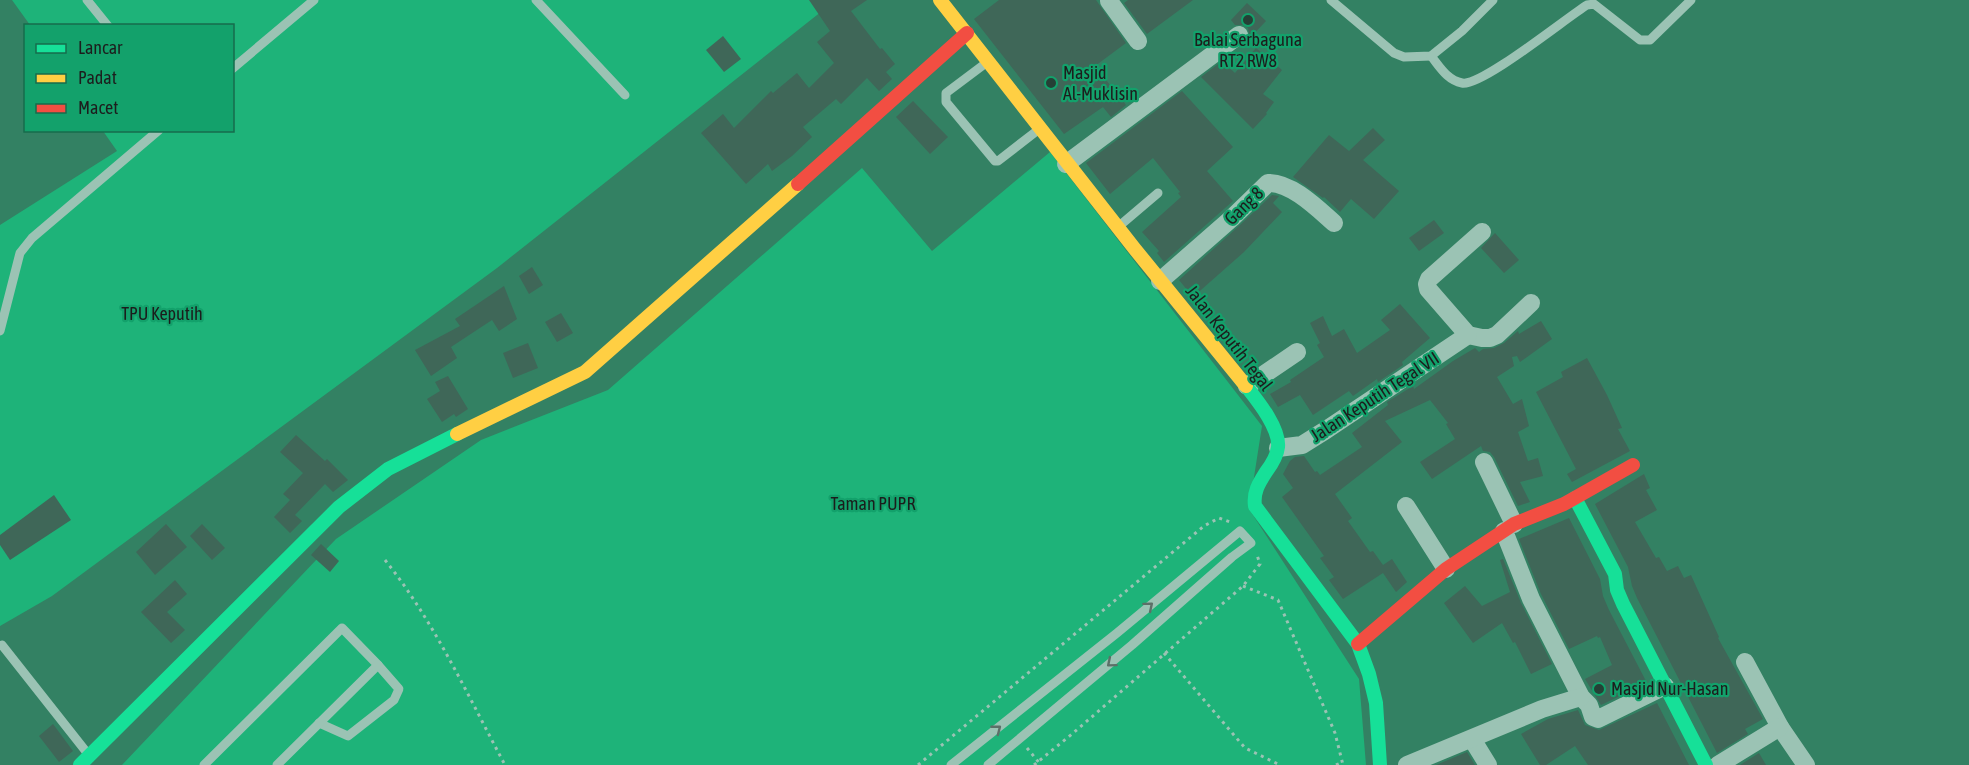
<svg xmlns="http://www.w3.org/2000/svg" width="1969" height="765" font-family="'Asap Condensed',sans-serif">
	<rect width="100%" height="100%" fill="#338163"/>
	<g fill="#1eb379">
		<path d="M 12,0 L 836,0 L 497,268 L 52,596 L 0,626 L 0,225 L 117,151 L 103,131 L 232,130 L 232,26 L 30,25 Z"/>
		<path d="M 1050,152 L 1262,426 L 1249,509 L 1359,679 L 1366,765 L 122,765 L 336,539 L 481,440 L 608,390 L 862,168 L 932,251 Z"/>
	</g>
	<g fill="#3f6758">
		<path d="M 809,0 L 867,0 L 851,11 L 880,49 L 882,48 L 895,64 L 886,72 L 892,79 L 879,91 L 867,78 L 841,104 L 836,99 L 803,127 L 812,137 L 792,156 L 772,171 L 768,164 L 746,184 L 701,133 L 723,114 L 734,128 L 771,91 L 773,93 L 797,73 L 809,88 L 834,63 L 817,42 L 830,31 Z"/>
		<path d="M 999,0 L 1096,0 L 1126,43 L 1095,66 L 1126,105 L 1111,117 L 1103,107 L 1064,134 L 974,19 Z"/>
		<path d="M 1128,0 L 1193,0 L 1147,34 L 1124,3 Z"/>
		<path d="M 1247,3 L 1266,21 L 1250,38 L 1248,28 L 1243,25 L 1235,25 L 1231,20 Z"/>
		<path d="M 723,36 L 741,59 L 724,72 L 706,50 Z"/>
		<path d="M 1256,48 L 1282,70 L 1263,94 L 1274,102 L 1266,113 L 1267,114 L 1253,129 L 1201,77 L 1222,61 L 1235,73 Z"/>
		<path d="M 1182,91 L 1233,147 L 1207,171 L 1233,201 L 1164,262 L 1157,253 L 1159,251 L 1142,232 L 1181,197 L 1178,193 L 1180,192 L 1153,158 L 1110,194 L 1086,163 Z"/>
		<path d="M 913,101 L 948,137 L 930,154 L 896,117 Z"/>
		<path d="M 1373,128 L 1385,140 L 1363,160 L 1399,191 L 1374,219 L 1351,199 L 1340,212 L 1324,197 L 1323,198 L 1293,177 L 1329,135 L 1349,151 Z"/>
		<path d="M 1272,195 L 1279,196 L 1273,203 L 1282,212 L 1244,252 L 1193,297 L 1179,280 L 1239,226 Z"/>
		<path d="M 1434,220 L 1444,233 L 1419,251 L 1409,238 Z"/>
		<path d="M 1495,233 L 1519,260 L 1504,273 L 1481,248 Z"/>
		<path d="M 532,267 L 543,285 L 529,294 L 519,276 Z"/>
		<path d="M 504,286 L 517,319 L 499,331 L 492,320 L 451,347 L 457,358 L 431,376 L 415,350 L 460,326 L 455,319 Z"/>
		<path d="M 1400,304 L 1430,338 L 1402,362 L 1403,365 L 1378,382 L 1377,379 L 1353,396 L 1349,391 L 1313,415 L 1300,395 L 1278,407 L 1270,394 L 1291,382 L 1290,380 L 1324,357 L 1317,345 L 1320,343 L 1310,323 L 1323,316 L 1332,336 L 1344,329 L 1357,353 L 1390,330 L 1381,320 Z"/>
		<path d="M 561,313 L 573,333 L 557,342 L 545,322 Z"/>
		<path d="M 1541,321 L 1552,339 L 1520,362 L 1517,356 L 1512,357 L 1514,366 L 1497,377 L 1513,404 L 1522,399 L 1529,426 L 1518,432 L 1528,461 L 1538,458 L 1543,476 L 1520,482 L 1530,502 L 1518,506 L 1494,457 L 1490,452 L 1483,451 L 1481,446 L 1432,479 L 1420,462 L 1455,439 L 1446,424 L 1448,423 L 1430,400 L 1385,421 L 1402,442 L 1335,494 L 1352,518 L 1348,521 L 1370,552 L 1373,551 L 1383,565 L 1392,559 L 1407,582 L 1396,592 L 1383,573 L 1343,599 L 1329,580 L 1334,577 L 1320,558 L 1324,556 L 1282,497 L 1293,488 L 1283,474 L 1290,461 L 1295,457 L 1304,456 L 1315,472 L 1317,471 L 1320,475 L 1362,447 L 1352,433 L 1388,405 L 1387,402 L 1413,386 L 1414,389 L 1453,361 L 1475,348 L 1479,352 L 1483,349 L 1494,348 L 1504,343 L 1518,331 L 1519,334 Z"/>
		<path d="M 528,343 L 538,368 L 513,378 L 503,353 Z"/>
		<path d="M 1587,358 L 1607,395 L 1622,428 L 1618,429 L 1630,451 L 1572,482 L 1567,474 L 1576,469 L 1536,392 L 1563,377 L 1561,372 Z"/>
		<path d="M 448,376 L 468,409 L 456,417 L 454,414 L 442,422 L 427,399 L 440,391 L 435,382 Z"/>
		<path d="M 296,435 L 325,461 L 327,459 L 348,480 L 333,492 L 325,484 L 295,515 L 302,521 L 290,533 L 274,517 L 290,500 L 283,494 L 303,473 L 280,452 Z"/>
		<path d="M 1644,474 L 1650,488 L 1646,490 L 1657,510 L 1635,522 L 1656,558 L 1659,557 L 1667,571 L 1678,566 L 1684,578 L 1691,575 L 1719,637 L 1718,638 L 1763,719 L 1745,729 L 1748,734 L 1717,753 L 1637,598 L 1632,586 L 1628,567 L 1595,504 Z"/>
		<path d="M 54,495 L 71,520 L 10,560 L 0,545 L 0,535 Z"/>
		<path d="M 1569,518 L 1600,579 L 1603,596 L 1609,610 L 1647,683 L 1601,705 L 1585,679 L 1612,665 L 1600,637 L 1598,638 L 1597,636 L 1569,649 L 1541,594 L 1519,539 Z"/>
		<path d="M 166,524 L 187,547 L 155,575 L 136,552 Z"/>
		<path d="M 202,524 L 225,548 L 212,560 L 190,536 Z"/>
		<path d="M 321,544 L 339,561 L 330,572 L 311,555 Z"/>
		<path d="M 1503,559 L 1521,603 L 1552,664 L 1531,674 L 1515,642 L 1513,643 L 1502,623 L 1473,643 L 1444,603 L 1465,586 L 1482,606 L 1510,592 L 1500,560 Z"/>
		<path d="M 175,580 L 187,594 L 167,612 L 185,630 L 171,643 L 141,612 Z"/>
		<path d="M 1657,703 L 1689,765 L 1588,765 L 1575,746 L 1546,765 L 1540,765 L 1521,734 L 1548,719 L 1578,710 L 1585,725 L 1599,730 Z"/>
		<path d="M 53,724 L 73,751 L 59,762 L 39,736 Z"/>
		<path d="M 1467,752 L 1475,765 L 1436,765 Z"/>
		<path d="M 1759,753 L 1766,765 L 1740,765 Z"/>
	</g>
	<g fill="none" stroke-linecap="round" stroke-linejoin="round">
		<g stroke="#9bc3b4" stroke-width="3" stroke-dasharray="3 4.5" stroke-linecap="butt">
			<path d="M 385,560 C 434,621 468,696 505,765"/>
			<path d="M 1243,586 L 1278,600 L 1335,733 L 1343,765"/>
			<path d="M 1164,653 L 1245,748 L 1280,765"/>
			<path d="M 1027,748 L 1041,765"/>
			<path d="M 918,765 L 1204,526 L 1219,518 L 1230,522"/>
			<path d="M 1034,765 L 1072,734 L 1243,586 L 1260,564 L 1257,555"/>
			<path d="M 1336,765 L 1343,762"/>
		</g>
		<g stroke="#9bc3b4" stroke-width="9">
			<path d="M 87,0 L 108,26"/>
			<path d="M 536,0 L 625,95"/>
			<path d="M 1331,0 L 1394,53 L 1404,57 L 1431,56 L 1462,31 L 1493,0"/>
			<path d="M 1431,56 C 1440,67 1447,80 1462,83 C 1481,87 1566,18 1587,5 L 1594,4 L 1640,40 L 1650,40 L 1691,0"/>
			<path d="M 986,63 L 946,93 L 946,102 L 995,161 L 998,161 L 1038,130"/>
			<path d="M 232,69 L 314,0"/>
			<path d="M 1118,227 L 1158,193"/>
			<path d="M 0,331 L 20,253 L 32,238 L 159,130"/>
			<path d="M 2,645 L 88,754"/>
			<path d="M 319,723 L 348,736 L 394,700 L 399,689 L 378,665"/>
			<path d="M 204,765 L 342,628 L 378,665 L 277,765"/>
			<path d="M 951,765 L 1117,633 L 1240,531 L 1251,543 L 1232,557 L 1132,645 L 988,765"/>
		</g>
		<g stroke="#9bc3b4" stroke-width="18">
			<path d="M 1109,1 L 1138,41"/>
			<path d="M 1066,164 L 1239,35"/>
			<path d="M 1482,232 L 1429,279 L 1427,284 L 1428,289 L 1468,335 L 1482,338 L 1490,338 L 1497,335 L 1531,303"/>
			<path d="M 1160,281 L 1232,218 L 1268,183 C 1291,182 1318,209 1334,223"/>
			<path d="M 1247,386 L 1297,352"/>
			<path d="M 1278,448 L 1302,445 L 1326,430 L 1468,335"/>
			<path d="M 1484,462 L 1514,524"/>
			<path d="M 1406,506 L 1446,569"/>
			<path d="M 1504,531 L 1531,599 L 1581,697 L 1589,705 L 1593,717 L 1598,719 L 1665,686"/>
			<path d="M 1745,662 L 1780,727 L 1806,765"/>
			<path d="M 1472,739 L 1488,765"/>
			<path d="M 1407,765 L 1542,709 L 1581,697"/>
			<path d="M 1718,765 L 1780,727"/>
		</g>
		<g stroke="#16e098" stroke-width="14">
			<path d="M 1246,386 C 1257,400 1280,428 1278,447 C 1277,456 1272,464 1266,472 C 1259,483 1253,492 1255,506 L 1358,644 L 1369,674 L 1376,703 L 1380,765"/>
			<path d="M 1575,498 L 1615,574 L 1617,590 L 1623,604 L 1706,765"/>
			<path d="M 80,765 L 339,507 L 388,469 L 457,434"/>
		</g>
		<g stroke="#ffcf43" stroke-width="14">
			<path d="M 940,0 L 1134,248 L 1246,386"/>
			<path d="M 457,434 L 585,372 L 798,184"/>
		</g>
		<g stroke="#f24e42" stroke-width="14">
			<path d="M 798,184 L 967,33"/>
			<path d="M 1358,644 L 1446,569 L 1514,524 L 1564,504 L 1633,465"/>
		</g>
	</g>
	<defs><path id="oneway-chevron" d="M-2-3.5L2.5 0L-2 3.5" fill="none" stroke-width="1.6" stroke-linecap="round" stroke-linejoin="round" transform="scale(1.5)"/></defs>
	<g stroke="#5c7068">
		<use href="#oneway-chevron" transform="translate(1149 606) rotate(-40)"/>
		<use href="#oneway-chevron" transform="translate(1111 663) rotate(140)"/>
		<use href="#oneway-chevron" transform="translate(997 729) rotate(-38)"/>
	</g>
	<g fill="#254036" stroke="#13a16b" stroke-width="2">
		<circle cx="1248" cy="20" r="6"/>
		<circle cx="1051" cy="83" r="6"/>
		<circle cx="1599" cy="689" r="6"/>
	</g>
	<g text-anchor="middle" stroke-width="4.5" stroke-linejoin="round" paint-order="stroke">
		<g font-size="18" fill="#1d1d1d" stroke="#13a16b" text-anchor="start">
			<text x="1248" y="46" text-anchor="middle">Balai Serbaguna<tspan x="1248" dy="21">RT2 RW8</tspan></text>
			<text x="1063" y="79">Masjid<tspan x="1063" dy="21">Al-Muklisin</tspan></text>
			<text x="1611" y="695">Masjid Nur-Hasan</text>
		</g>
		<g font-size="18" fill="#1d1d1d" stroke="#13a16b">
			<text transform="translate(1244 206) rotate(-44)" y="6">Gang 8</text>
			<text transform="translate(1229 338) rotate(52)" y="6">Jalan Keputih Tegal</text>
			<text transform="translate(1375 397) rotate(-33)" y="6">Jalan Keputih Tegal VII</text>
		</g>
		<g font-size="18" fill="#1b1d1c" stroke="#13a16b">
			<text x="162" y="320">TPU Keputih</text>
			<text x="873" y="510">Taman PUPR</text>
		</g>
	</g>
	<rect x="24" y="24" width="210" height="108" fill="#13a16b" stroke="#176c4c" stroke-width="1.5"/>
	<rect x="36" y="44" width="30" height="9" fill="#16e098" stroke="#176c4c" stroke-width="1.5"/>
	<text x="78" y="54" font-size="18" fill="#1d1d1d">Lancar</text>
	<rect x="36" y="74" width="30" height="9" fill="#ffcf43" stroke="#176c4c" stroke-width="1.5"/>
	<text x="78" y="84" font-size="18" fill="#1d1d1d">Padat</text>
	<rect x="36" y="104" width="30" height="9" fill="#f24e42" stroke="#176c4c" stroke-width="1.5"/>
	<text x="78" y="114" font-size="18" fill="#1d1d1d">Macet</text>
</svg>
